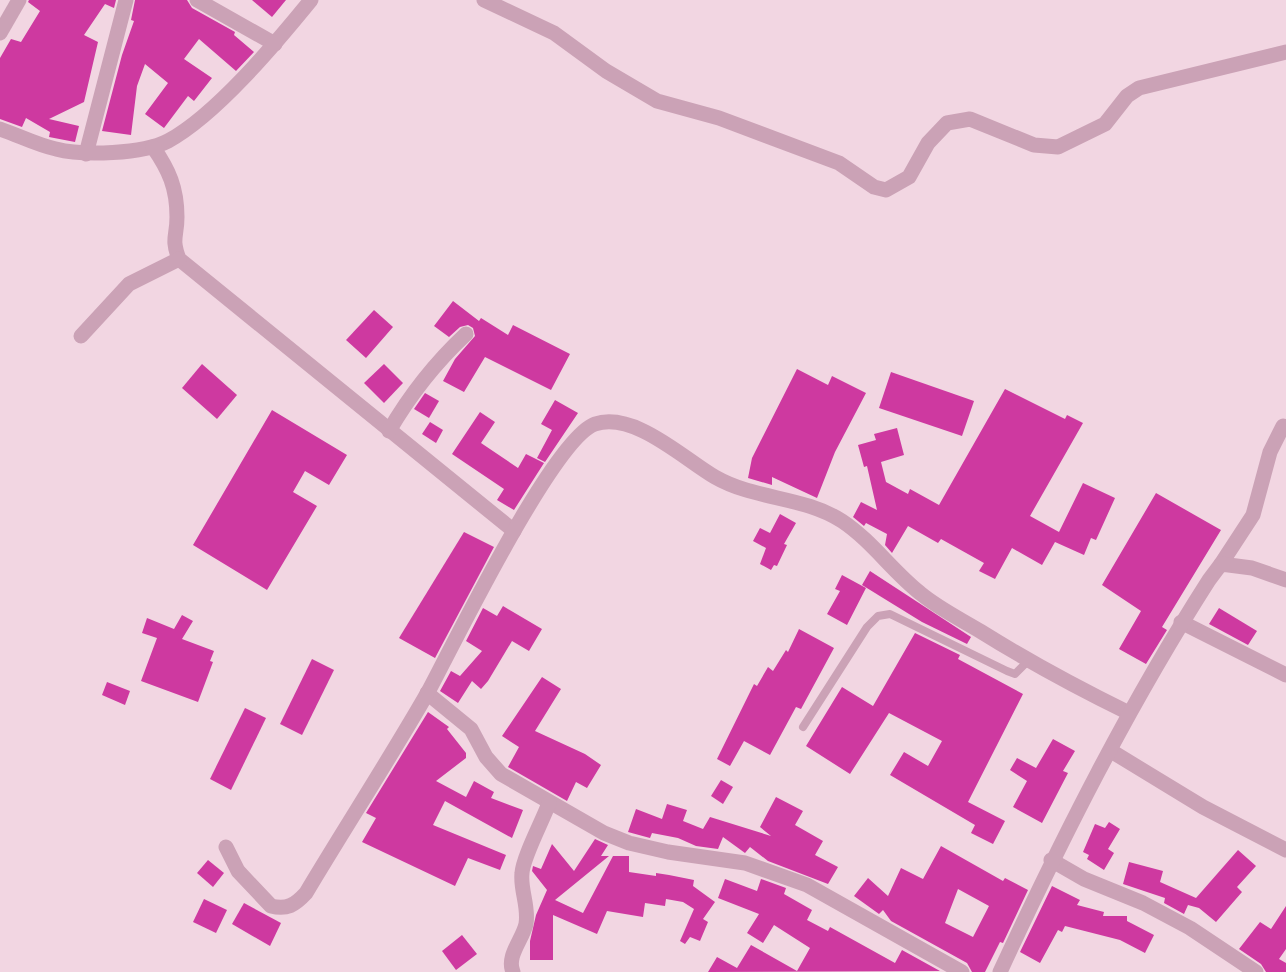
<svg xmlns="http://www.w3.org/2000/svg" width="1286" height="972" font-family="'Varela Round',sans-serif">
	<rect width="100%" height="100%" fill="#f2d6e2"/>
	<g fill="#ce39a0" fill-rule="evenodd">
		<path d="M 29,0 L 116,0 L 114,8 L 105,4 L 84,35 L 98,42 L 84,102 L 49,119 L 79,126 L 75,142 L 49,137 L 50,132 L 26,118 L 22,127 L 0,119 L 0,58 L 11,39 L 21,42 L 40,11 L 28,2 Z"/>
		<path d="M 135,0 L 187,0 L 192,8 L 235,32 L 234,35 L 254,52 L 236,71 L 199,39 L 184,59 L 212,78 L 194,101 L 188,96 L 164,128 L 145,114 L 168,83 L 145,64 L 137,86 L 131,135 L 102,131 L 122,55 L 134,21 L 131,20 Z"/>
		<path d="M 252,0 L 286,0 L 272,17 Z"/>
		<path d="M 453,301 L 479,321 L 481,318 L 508,335 L 513,325 L 570,354 L 551,390 L 485,357 L 464,392 L 443,381 L 455,359 L 475,336 L 473,328 L 468,325 L 460,327 L 449,337 L 434,326 Z"/>
		<path d="M 374,310 L 393,327 L 366,358 L 346,340 Z"/>
		<path d="M 202,364 L 237,395 L 217,419 L 182,388 Z"/>
		<path d="M 384,364 L 403,383 L 384,403 L 364,383 Z"/>
		<path d="M 797,369 L 828,385 L 832,376 L 866,393 L 835,452 L 817,498 L 772,477 L 772,485 L 748,478 L 752,458 Z"/>
		<path d="M 891,372 L 974,401 L 962,436 L 879,408 Z"/>
		<path d="M 1005,389 L 1065,419 L 1067,415 L 1083,423 L 1030,516 L 1059,532 L 1083,483 L 1115,498 L 1096,540 L 1091,538 L 1084,555 L 1055,542 L 1042,565 L 1012,548 L 995,579 L 979,571 L 984,563 L 941,539 L 938,543 L 908,526 L 892,553 L 885,545 L 887,534 L 866,523 L 864,526 L 853,517 L 861,502 L 877,510 L 867,466 L 864,467 L 858,445 L 876,440 L 874,434 L 897,428 L 904,455 L 881,462 L 886,482 L 908,494 L 910,489 L 939,505 Z"/>
		<path d="M 425,393 L 439,401 L 429,418 L 414,409 Z"/>
		<path d="M 555,400 L 578,413 L 545,462 L 537,458 L 552,430 L 541,424 Z"/>
		<path d="M 272,410 L 347,455 L 329,485 L 305,471 L 293,492 L 317,506 L 267,590 L 193,545 Z"/>
		<path d="M 480,412 L 495,422 L 481,443 L 518,468 L 526,454 L 544,463 L 514,510 L 497,500 L 504,489 L 452,454 Z"/>
		<path d="M 430,422 L 443,430 L 436,443 L 422,434 Z"/>
		<path d="M 1156,493 L 1221,530 L 1162,627 L 1167,630 L 1146,664 L 1119,649 L 1141,611 L 1102,585 Z"/>
		<path d="M 780,514 L 796,523 L 784,544 L 787,545 L 777,566 L 774,565 L 771,570 L 760,564 L 766,548 L 753,541 L 760,528 L 770,533 Z"/>
		<path d="M 464,532 L 494,547 L 435,658 L 399,638 Z"/>
		<path d="M 870,571 L 971,637 L 967,644 L 922,622 L 862,585 Z"/>
		<path d="M 842,575 L 866,588 L 847,625 L 827,614 L 840,591 L 835,589 Z"/>
		<path d="M 503,606 L 542,629 L 529,651 L 512,641 L 488,681 L 481,689 L 472,681 L 458,703 L 440,691 L 451,671 L 460,676 L 482,651 L 466,641 L 483,608 L 497,616 Z"/>
		<path d="M 1219,608 L 1257,631 L 1248,645 L 1209,624 Z"/>
		<path d="M 182,615 L 193,621 L 182,639 L 214,651 L 210,661 L 213,662 L 198,702 L 141,681 L 157,638 L 142,633 L 147,618 L 174,629 Z"/>
		<path d="M 799,629 L 834,648 L 801,709 L 796,707 L 770,755 L 744,741 L 730,766 L 717,759 L 754,684 L 757,686 L 768,667 L 773,671 L 786,650 L 788,652 Z"/>
		<path d="M 915,633 L 960,655 L 958,659 L 1023,694 L 968,802 L 1005,821 L 993,844 L 971,833 L 975,825 L 890,775 L 904,752 L 928,766 L 942,741 L 889,713 L 850,774 L 806,746 L 842,687 L 873,706 Z"/>
		<path d="M 312,659 L 334,670 L 302,735 L 280,724 Z"/>
		<path d="M 542,677 L 561,689 L 535,731 L 585,754 L 601,765 L 587,788 L 576,782 L 567,801 L 508,767 L 519,747 L 502,736 Z"/>
		<path d="M 107,682 L 130,691 L 125,705 L 102,695 Z"/>
		<path d="M 245,708 L 266,718 L 231,790 L 210,779 Z"/>
		<path d="M 428,712 L 449,727 L 447,729 L 466,753 L 466,758 L 436,781 L 466,797 L 474,781 L 494,792 L 491,798 L 523,810 L 512,838 L 445,801 L 433,825 L 506,855 L 500,870 L 468,858 L 455,886 L 362,842 L 376,818 L 366,813 Z"/>
		<path d="M 1053,739 L 1075,751 L 1063,771 L 1068,773 L 1042,823 L 1013,807 L 1027,781 L 1010,770 L 1017,758 L 1036,768 Z"/>
		<path d="M 721,780 L 733,787 L 723,804 L 711,796 Z"/>
		<path d="M 776,797 L 803,811 L 795,825 L 823,841 L 815,855 L 838,867 L 828,884 L 768,861 L 750,847 L 745,853 L 723,837 L 718,849 L 696,846 L 678,838 L 652,833 L 650,838 L 628,832 L 636,809 L 662,819 L 667,804 L 687,810 L 683,821 L 703,829 L 710,817 L 771,836 L 760,827 Z"/>
		<path d="M 1109,822 L 1120,829 L 1108,849 L 1114,853 L 1104,870 L 1087,859 L 1089,855 L 1083,852 L 1095,824 L 1105,828 Z"/>
		<path d="M 595,839 L 608,845 L 601,856 L 609,856 L 555,900 L 583,913 L 613,856 L 629,856 L 629,872 L 656,876 L 656,873 L 669,875 L 694,880 L 693,886 L 715,902 L 703,919 L 708,922 L 700,941 L 690,937 L 685,944 L 680,941 L 694,909 L 683,902 L 666,899 L 665,906 L 645,903 L 643,917 L 607,911 L 597,934 L 553,915 L 553,960 L 530,960 L 530,941 L 536,915 L 547,890 L 532,871 L 533,866 L 541,869 L 552,844 L 574,871 Z"/>
		<path d="M 941,846 L 1003,881 L 1005,878 L 1028,890 L 1003,943 L 1000,942 L 985,972 L 972,972 L 967,963 L 891,921 L 883,910 L 879,914 L 854,896 L 868,878 L 888,896 L 901,868 L 923,879 ZM 958,889 L 989,906 L 973,937 L 945,923 Z"/>
		<path d="M 1238,850 L 1256,866 L 1237,887 L 1242,892 L 1216,922 L 1199,908 L 1188,905 L 1184,914 L 1164,903 L 1165,898 L 1123,884 L 1129,862 L 1163,871 L 1160,882 L 1196,898 Z"/>
		<path d="M 208,860 L 224,873 L 213,887 L 197,873 Z"/>
		<path d="M 725,879 L 757,891 L 761,879 L 786,888 L 784,894 L 812,910 L 807,920 L 828,931 L 830,927 L 895,963 L 902,950 L 940,971 L 708,972 L 717,957 L 737,968 L 751,945 L 797,971 L 810,948 L 774,925 L 763,943 L 747,933 L 759,914 L 718,898 Z"/>
		<path d="M 1052,886 L 1080,900 L 1077,905 L 1104,912 L 1103,916 L 1127,916 L 1127,921 L 1154,935 L 1145,953 L 1120,940 L 1065,926 L 1062,932 L 1058,930 L 1040,963 L 1020,952 Z"/>
		<path d="M 204,899 L 227,910 L 216,933 L 193,922 Z"/>
		<path d="M 244,903 L 281,923 L 270,946 L 232,924 Z"/>
		<path d="M 1286,906 L 1286,949 L 1279,959 L 1286,963 L 1286,972 L 1266,972 L 1261,964 L 1239,949 L 1260,922 L 1271,929 Z"/>
		<path d="M 462,935 L 477,954 L 456,970 L 442,951 Z"/>
	</g>
	<g fill="none" stroke-linecap="round" stroke-linejoin="round">
		<path stroke="#cba2b6" stroke-width="8" d="M 803,727 L 867,627 L 878,616 L 890,614 L 1007,671 L 1015,674 L 1028,661"/>
		<g stroke="#cba2b6" stroke-width="15">
			<path d="M 197,0 L 275,44"/>
			<path d="M 484,0 L 554,33 L 606,71 L 657,101 L 719,118 L 839,163 L 874,187 L 886,190 L 909,177 L 928,143 L 947,123 L 970,119 L 1034,145 L 1058,147 L 1105,124 L 1127,96 L 1139,88 L 1286,52"/>
			<path d="M 0,33 L 19,0"/>
			<path d="M 0,129 C 18,135 37,145 56,149 C 83,156 143,154 168,141 C 216,115 276,43 311,0"/>
			<path d="M 153,147 C 169,170 177,188 177,217 C 177,237 171,238 179,259 L 514,531"/>
			<path d="M 86,154 L 126,0"/>
			<path d="M 81,336 L 129,284 L 179,259"/>
			<path d="M 389,431 C 411,393 434,364 466,334"/>
			<path d="M 1221,564 L 1253,515 L 1270,452 L 1283,426"/>
			<path d="M 1181,622 L 1286,675"/>
			<path d="M 427,693 L 471,729 L 486,757 L 501,774 L 604,833 L 629,843 L 668,852 L 745,863 L 807,885 L 962,972"/>
			<path d="M 1111,751 L 1203,807 L 1286,850"/>
			<path d="M 226,847 L 238,871 L 271,906 C 287,910 295,905 306,893 C 346,826 389,760 428,692 C 454,644 553,439 595,424 C 634,411 684,459 715,477 C 755,500 803,496 842,521 C 872,541 892,571 920,593 C 938,608 960,619 980,631 C 1028,661 1078,688 1129,713"/>
			<path d="M 1051,860 L 1084,879 L 1143,903 L 1190,928 L 1256,972"/>
			<path d="M 513,972 C 506,956 523,939 526,924 C 529,906 520,890 522,873 C 523,857 543,820 549,803"/>
			<path d="M 1000,972 C 1062,838 1129,705 1209,580 L 1221,564 L 1252,568 L 1286,580"/>
		</g>
	</g>
</svg>
